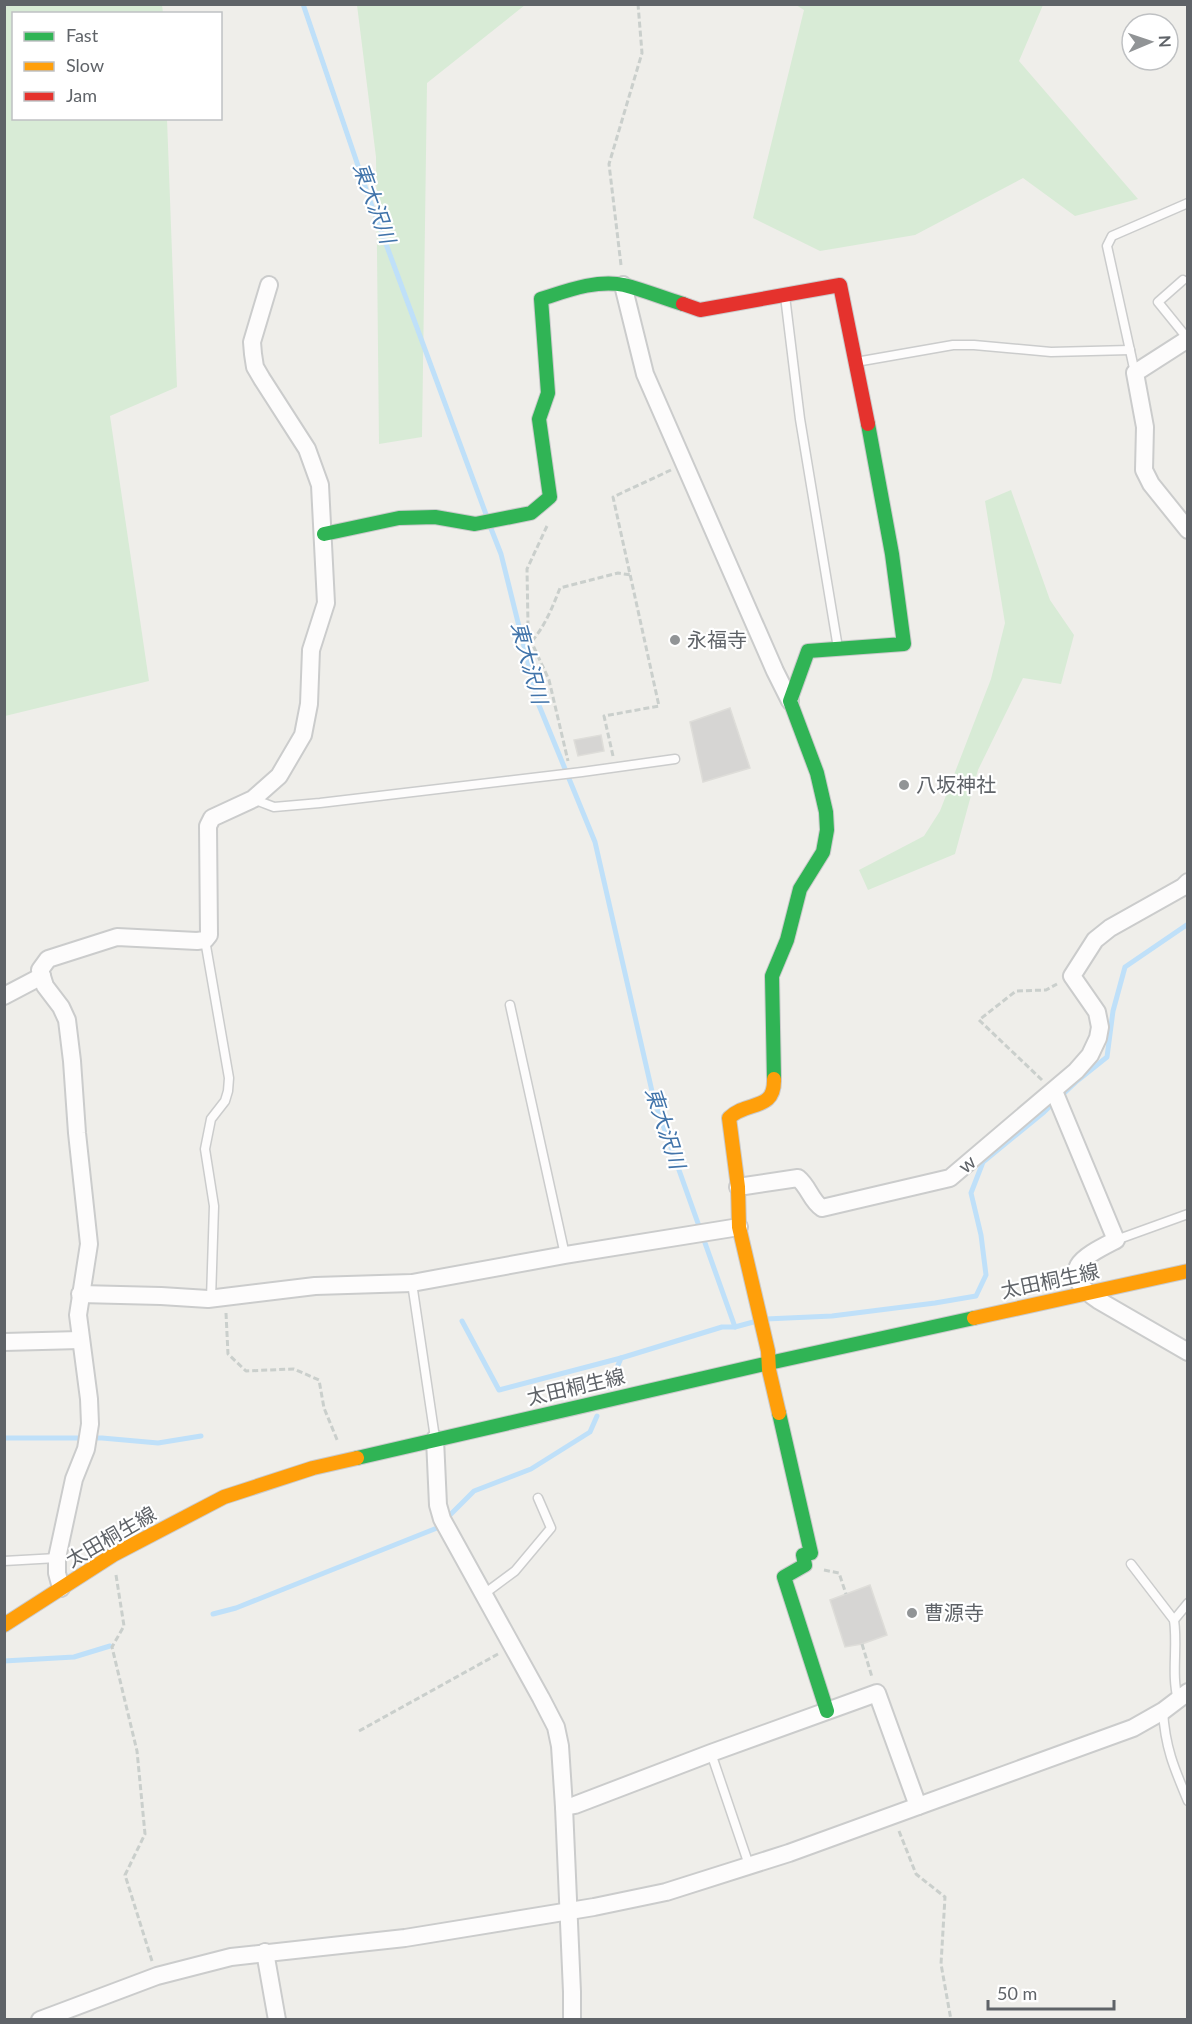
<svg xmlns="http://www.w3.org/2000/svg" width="1192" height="2024" font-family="Lato,'Noto Sans JP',sans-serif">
	<rect width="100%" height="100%" fill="#efeeea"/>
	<g fill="#d8ebd6">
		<path d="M 4,5 L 162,5 L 163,13 L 14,14 L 14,118 L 167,119 L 177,387 L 110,416 L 149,681 L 5,716 Z"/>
		<path d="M 357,5 L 525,5 L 427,83 L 422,437 L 379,444 L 376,157 Z"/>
		<path d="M 796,5 L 1043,5 L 1019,61 L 1138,199 L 1075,216 L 1023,178 L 915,235 L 820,251 L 753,218 L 804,10 Z"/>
		<path d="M 1011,490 L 1050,600 L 1074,635 L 1061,684 L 1023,678 L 978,770 L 955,854 L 868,890 L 859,870 L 924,836 L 940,811 L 991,679 L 1005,623 L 985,501 Z"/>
	</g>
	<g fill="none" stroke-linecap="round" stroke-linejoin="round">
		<g stroke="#bfe0f9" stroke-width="5">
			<path d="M 303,4 L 369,198 L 487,517"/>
			<path d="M 490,526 L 501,554 L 538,703 L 595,842 L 654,1100 L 735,1327"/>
			<path d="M 766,1319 L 832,1316 L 935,1303 L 976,1296 L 986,1275 L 981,1235 L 971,1193 L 983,1162 L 1044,1112 L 1077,1081 L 1107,1057 L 1113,1011 L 1125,967 L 1188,924"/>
			<path d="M 462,1321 L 499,1390 L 621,1358"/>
			<path d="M 609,1387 L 621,1358 L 722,1327 L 735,1327 L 757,1321"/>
			<path d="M 4,1438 L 102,1438 L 158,1443 L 201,1436"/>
			<path d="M 213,1614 L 236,1608 L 437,1528 L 474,1491 L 531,1469 L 590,1432 L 597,1416"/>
			<path d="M 4,1661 L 74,1657 L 110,1646"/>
		</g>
	</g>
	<g fill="#d6d5d3" stroke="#deddd9" stroke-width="1.5">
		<path d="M 730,708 L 750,768 L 703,782 L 690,722 Z"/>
		<path d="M 601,735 L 604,751 L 578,756 L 574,740 Z"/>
		<path d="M 870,1585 L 887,1635 L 862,1644 L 845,1647 L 830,1600 Z"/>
	</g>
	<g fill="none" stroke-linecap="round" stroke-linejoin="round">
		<g stroke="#cbcccc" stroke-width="11">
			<g id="lane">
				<path d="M 1183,280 L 1158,302 L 1188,339"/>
				<path d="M 785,296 L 800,419 L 838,648"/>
				<path d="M 856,362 L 953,345 L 974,345 L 1051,352 L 1130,350"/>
				<path d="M 1135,373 L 1107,246 L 1112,236 L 1188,203"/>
				<path d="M 253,799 L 274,807 L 320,803 L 582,772 L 675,759"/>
				<path d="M 205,940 L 229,1078 L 228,1091 L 225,1101 L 211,1119 L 205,1149 L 214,1206 L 211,1299"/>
				<path d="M 510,1005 L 565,1255"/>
				<path d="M 1116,1240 L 1188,1214"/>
				<path d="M 412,1283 L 435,1438"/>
				<path d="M 4,1561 L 57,1558"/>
				<path d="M 1131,1564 L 1174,1620 C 1178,1646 1171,1674 1178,1700"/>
				<path d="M 484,1594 L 515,1571 L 551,1528 L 538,1498"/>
				<path d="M 1174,1620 L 1188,1603"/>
				<path d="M 1163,1711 C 1165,1747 1174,1768 1188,1801"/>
				<path d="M 711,1753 L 749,1865"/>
			</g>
		</g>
		<g stroke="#cbcccc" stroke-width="20">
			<g id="street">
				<path d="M 623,285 L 645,374 L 775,671 L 790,701"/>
				<path d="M 1188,339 L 1135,373 L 1145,427 L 1144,470 L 1151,484 L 1188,530"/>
				<path d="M 4,996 L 42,976"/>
				<path d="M 1054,1091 L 1116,1240 C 1085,1256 1054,1270 1098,1300 L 1188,1352"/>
				<path d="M 738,1187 L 798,1178 C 809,1187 811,1201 822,1208 L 950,1178 L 1076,1071 L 1090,1055 L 1098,1038 L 1100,1027 L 1097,1012 L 1072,976 L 1095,940 L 1110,928 L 1183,887 L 1188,882"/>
				<path d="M 80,1294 L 161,1296 L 208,1299 L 315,1286 L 412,1283 L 565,1255 L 739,1227"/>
				<path d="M 4,1342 L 80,1340"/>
				<path d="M 435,1439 L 438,1505 L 442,1519 L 541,1698 L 556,1727 L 560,1746 L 564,1807 L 572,1992 L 572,2020"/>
				<path d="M 61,1588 L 57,1573 L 57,1558 L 74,1479 L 86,1449 L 90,1424 L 89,1399 L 78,1315 L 89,1244 L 77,1133 L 72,1061 L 67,1020 L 61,1007 L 45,986 L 40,970 L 48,959 L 117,937 L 197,941 L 205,940 L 209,935 L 208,826 L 212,818 L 253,799 L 279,776 L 303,735 L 309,704 L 311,650 L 326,603 L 320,485 L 307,449 L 262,379 L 255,367 L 253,354 L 252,342 L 269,285"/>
				<path d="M 564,1807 L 575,1805 L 711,1753 L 877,1693 L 918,1806"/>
				<path d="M 265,1952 L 277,2020"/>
				<path d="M 40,2020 L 157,1976 L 231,1957 L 405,1938 L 594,1907 L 666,1892 L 789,1853 L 1133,1728 L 1163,1711 L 1188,1692"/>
			</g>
		</g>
		<g stroke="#cacacb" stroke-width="16">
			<g id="fast">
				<path d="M 324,534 L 399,518 L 435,517 L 475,524 L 531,513 L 550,497 L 539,419 L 548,393 L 541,299 C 566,291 597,279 624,285 C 644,290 663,298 683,304"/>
				<path d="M 774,1079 L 772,976 L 787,940 L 800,889 L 823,852 L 827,830 L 826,812 L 817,773 L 790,701 L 808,651 L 904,644 L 892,554 L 868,424"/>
				<path d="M 779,1413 L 811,1553 L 803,1555 L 805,1565 L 784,1577 L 827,1711"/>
				<path d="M 357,1458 L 769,1363 L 974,1318"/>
			</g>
		</g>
		<g stroke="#cacacb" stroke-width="16">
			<g id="slow">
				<path d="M 774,1079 C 775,1112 747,1100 729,1118 L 738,1187 L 739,1227 L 768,1351 L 769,1370 L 779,1413"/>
				<path d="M 974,1318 L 1188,1271"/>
				<path d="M 4,1625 L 113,1555 L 224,1497 L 313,1468 L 357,1458"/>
			</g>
		</g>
		<g stroke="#cacacb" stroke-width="16">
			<path id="jam" d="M 683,304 L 700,310 L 840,285 L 868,424"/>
		</g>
		<g stroke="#cacfcc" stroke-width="3" stroke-dasharray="6 3" stroke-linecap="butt">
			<path d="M 621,265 L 609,164 L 642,53 L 638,4"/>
			<path d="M 547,526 L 527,569 L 528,625 L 531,641 L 549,680 L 568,761"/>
			<path d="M 532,641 C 545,626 553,606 560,588 L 618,573 L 631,575"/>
			<path d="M 613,756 L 604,716 L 659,706 L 613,497 L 671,470"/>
			<path d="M 1042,1080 L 979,1020 L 1016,991 L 1046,990 L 1057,984"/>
			<path d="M 226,1313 L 228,1354 L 246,1371 L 294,1369 L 319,1380 L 324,1408 L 338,1442"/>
			<path d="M 824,1570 L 839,1573 L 846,1594"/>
			<path d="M 116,1575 L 124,1626 L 112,1647 L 137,1751 L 145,1834 L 125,1875 L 152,1961"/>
			<path d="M 862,1644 L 872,1677"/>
			<path d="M 359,1731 L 498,1654"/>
			<path d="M 899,1831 L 916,1874 L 945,1897 L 941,1964 L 951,2020"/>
		</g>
		<use href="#lane" stroke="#fdfcfc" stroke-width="8"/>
		<use href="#street" stroke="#fdfcfc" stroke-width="16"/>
		<use href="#fast" stroke="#30b455" stroke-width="14"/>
		<use href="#slow" stroke="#ff9f0a" stroke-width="14"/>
		<use href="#jam" stroke="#e5322d" stroke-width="14"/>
	</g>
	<g fill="#919496" stroke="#fff" stroke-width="2">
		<circle cx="675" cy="640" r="6"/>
		<circle cx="904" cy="785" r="6"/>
		<circle cx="912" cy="1613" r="6"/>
	</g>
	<g text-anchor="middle" stroke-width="4.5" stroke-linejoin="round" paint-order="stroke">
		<g font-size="20" fill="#5f6368" stroke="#fff" text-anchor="start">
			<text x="687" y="647">永福寺</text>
			<text x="916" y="792">八坂神社</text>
			<text x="924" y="1620">曹源寺</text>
		</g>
		<g font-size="20" fill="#5f6368" stroke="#fff">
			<text transform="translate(967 1164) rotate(-40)" y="7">w</text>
			<text transform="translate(1050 1281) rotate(-12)" y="7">太田桐生線</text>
			<text transform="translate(576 1387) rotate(-13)" y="7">太田桐生線</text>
			<text transform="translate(111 1537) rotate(-30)" y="7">太田桐生線</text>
		</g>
		<g font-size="21" font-style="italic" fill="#4174aa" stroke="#fff">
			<text transform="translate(374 203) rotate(70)" y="7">東大沢川</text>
			<text transform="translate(529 663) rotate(75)" y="7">東大沢川</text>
			<text transform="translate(665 1128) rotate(72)" y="7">東大沢川</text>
		</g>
	</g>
	<rect width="1192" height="2024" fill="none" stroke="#5f6368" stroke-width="12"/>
	<rect x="12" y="12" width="210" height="108" fill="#ffffff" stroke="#bfc1c3" stroke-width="1.5"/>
	<rect x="24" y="32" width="30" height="9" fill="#30b455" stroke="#bfc1c3" stroke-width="1.5"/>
	<text x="66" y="42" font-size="18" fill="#5f6368">Fast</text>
	<rect x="24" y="62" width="30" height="9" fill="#ff9f0a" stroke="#bfc1c3" stroke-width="1.5"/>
	<text x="66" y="72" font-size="18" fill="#5f6368">Slow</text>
	<rect x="24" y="92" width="30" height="9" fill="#e5322d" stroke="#bfc1c3" stroke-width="1.5"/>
	<text x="66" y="102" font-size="18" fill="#5f6368">Jam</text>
	<g transform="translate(1150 42) rotate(88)"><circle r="28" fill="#ffffff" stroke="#bfc1c3" stroke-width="1.5"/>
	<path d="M0-4.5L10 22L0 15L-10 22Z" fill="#919496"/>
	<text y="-9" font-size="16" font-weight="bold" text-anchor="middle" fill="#5f6368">N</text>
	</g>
	<path d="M988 2000v9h126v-9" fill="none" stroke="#5f6368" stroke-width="3"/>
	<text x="997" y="2000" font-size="18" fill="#5f6368" stroke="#ffffff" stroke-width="4.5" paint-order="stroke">50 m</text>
</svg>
